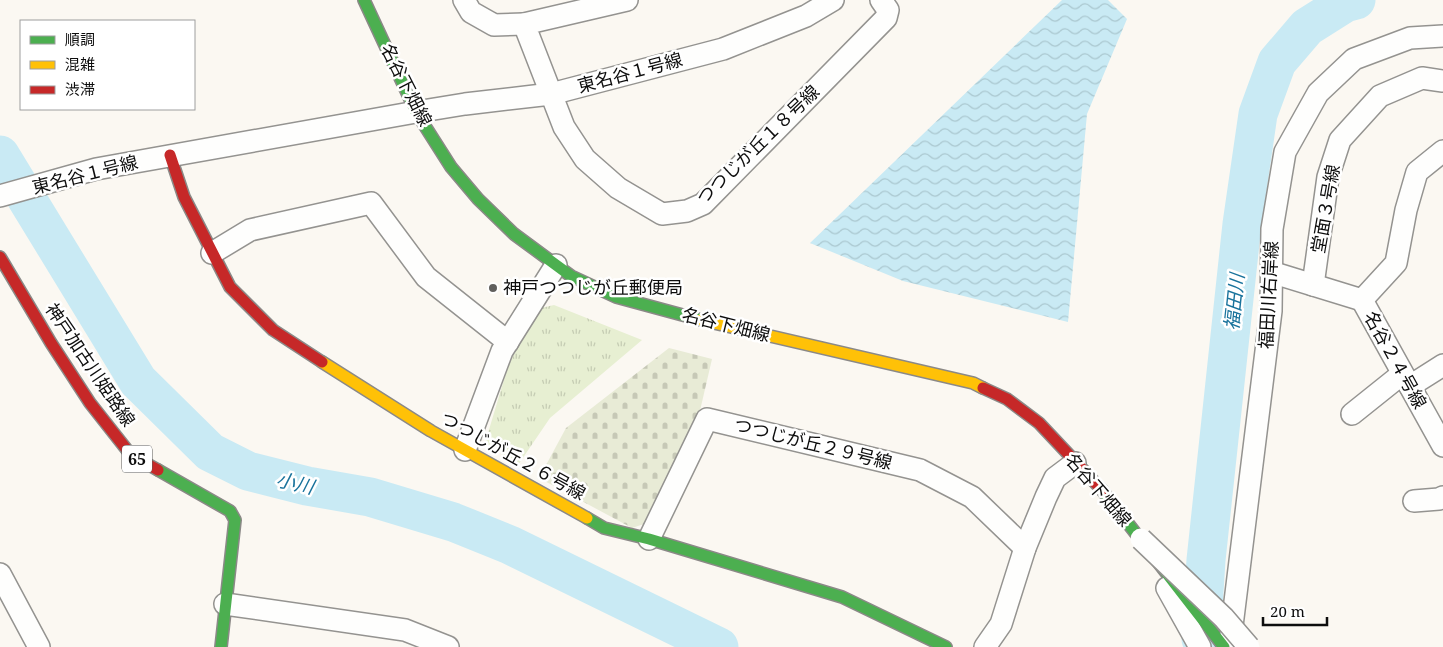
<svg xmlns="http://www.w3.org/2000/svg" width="1443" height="647" font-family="'Noto Serif','Noto Sans JP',serif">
	<defs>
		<pattern id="cemetery-stones" width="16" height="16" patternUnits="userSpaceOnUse" patternTransform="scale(1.25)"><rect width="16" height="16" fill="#e8ebd6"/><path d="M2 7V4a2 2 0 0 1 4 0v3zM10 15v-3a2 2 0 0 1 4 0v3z" fill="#c6c8b6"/></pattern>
		<pattern id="park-tufts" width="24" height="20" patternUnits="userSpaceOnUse" patternTransform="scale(1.25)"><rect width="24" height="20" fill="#e7efd2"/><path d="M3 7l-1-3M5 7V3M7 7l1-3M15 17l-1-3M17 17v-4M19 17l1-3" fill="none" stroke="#c5ccb3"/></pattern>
		<pattern id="water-waves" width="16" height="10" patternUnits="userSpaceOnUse" patternTransform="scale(1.25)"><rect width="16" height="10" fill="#c9eaf4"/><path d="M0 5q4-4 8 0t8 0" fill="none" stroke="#abc8d0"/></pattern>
	</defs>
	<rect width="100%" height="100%" fill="#fbf8f2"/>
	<path fill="url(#cemetery-stones)" d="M 669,348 L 712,359 L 699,415 L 644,524 L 632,528 L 539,478 L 566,428 Z"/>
	<path fill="url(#park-tufts)" d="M 554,305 L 642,340 L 550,418 L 518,465 L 485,443 L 509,363 L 541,308 Z"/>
	<path fill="url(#water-waves)" d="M 1062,0 L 1108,0 L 1127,19 L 1087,114 L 1068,322 L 903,281 L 810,243 Z"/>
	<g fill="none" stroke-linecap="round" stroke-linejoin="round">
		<g stroke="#c9eaf4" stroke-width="39">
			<path d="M 0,155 L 138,381 L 210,452 L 248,471 L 307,486 L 370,497 L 453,522 L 510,545 L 719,647"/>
			<path d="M 1201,639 L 1206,560 L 1242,224 L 1258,114 L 1277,62 L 1307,27 L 1345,3 L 1356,0"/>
		</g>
		<g stroke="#949390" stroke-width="24">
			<g id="street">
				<path d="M 464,0 L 471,12 L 494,25 L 524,24"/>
				<path d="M 627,0 L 524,24 L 564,127 L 585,159 L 618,188 L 662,214 L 687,211 L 703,204 L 886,18 L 888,10 L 881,0"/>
				<path d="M 0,196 L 96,169 L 416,112 L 465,104 L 551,94 L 723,49 L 806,16 L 833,0"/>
				<path d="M 212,253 L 250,230 L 371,203 L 426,277 L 508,342"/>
				<path d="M 1271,272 L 1362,300 L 1396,263 L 1406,210 L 1417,172 L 1443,151"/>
				<path d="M 1313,285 L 1328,177 L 1340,140 L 1380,96 L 1422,78 L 1443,81"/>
				<path d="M 1362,300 L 1443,446"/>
				<path d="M 1410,386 L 1443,365"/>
				<path d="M 1352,414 L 1402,374"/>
				<path d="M 465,450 L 502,351 L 556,265"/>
				<path d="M 1414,501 L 1439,499 L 1443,497"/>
				<path d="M 649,539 L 707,419 L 920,470 L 972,497 L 1025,548"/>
				<path d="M 0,574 L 39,647"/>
				<path d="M 1167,588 L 1200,647"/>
				<path d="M 225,604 L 405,630 L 448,647"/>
				<path d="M 1230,642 L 1271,311 L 1272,229 L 1285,152 L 1318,93 L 1354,59 L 1410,38 L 1443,36"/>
				<path d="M 985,647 L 1001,624 L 1025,548 L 1046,497 L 1055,478 L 1075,463"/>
			</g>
		</g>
		<g stroke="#8b8987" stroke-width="14">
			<g id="fast">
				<path d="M 364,0 L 416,112 L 451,167 L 478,199 L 514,234 L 571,276 L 616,297 L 701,320"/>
				<path d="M 158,470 L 230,511 L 235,520 L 221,647"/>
				<path d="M 1102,490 L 1224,647"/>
				<path d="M 587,518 L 604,528 L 649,539 L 842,597 L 946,647"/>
			</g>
		</g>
		<g stroke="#8b8987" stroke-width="14">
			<g id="slow">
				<path d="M 701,320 L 973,383 L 983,388"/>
				<path d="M 322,362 L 431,431 L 587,518"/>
			</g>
		</g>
		<g stroke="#8b8987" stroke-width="14">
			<g id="jam">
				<path d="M 170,155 L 184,197 L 230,287 L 273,330 L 322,362"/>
				<path d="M 0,257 L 51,343 L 90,403 L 131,455 L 158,470"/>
				<path d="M 983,388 L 1007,399 L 1039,423 L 1102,490"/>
			</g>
		</g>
		<use href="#street" stroke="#fefefd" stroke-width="21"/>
		<use href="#fast" stroke="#4caf50" stroke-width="11"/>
		<use href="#slow" stroke="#ffc107" stroke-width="11"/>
		<use href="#jam" stroke="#c62828" stroke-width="11"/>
		<g stroke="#949390" stroke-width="24" stroke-linecap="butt">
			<path id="street-bridge" d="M 1141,539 L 1224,618 L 1249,647"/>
		</g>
		<use href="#street-bridge" stroke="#fefefd" stroke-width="21"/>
	</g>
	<circle fill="#605f5d" stroke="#fff" stroke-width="2" cx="493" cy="288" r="5"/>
	<g text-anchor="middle" stroke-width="5" stroke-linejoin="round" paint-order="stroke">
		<rect fill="#fff" stroke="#565656" stroke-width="1" x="122" y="445.5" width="30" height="27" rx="4"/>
		<g font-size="16" font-weight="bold" fill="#0d0d0d">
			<text x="137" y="465">65</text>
		</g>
		<g font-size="18" fill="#0d0d0d" stroke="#fff">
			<text transform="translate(630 73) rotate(-15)" y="6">東名谷１号線</text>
			<text transform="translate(406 85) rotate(63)" y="6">名谷下畑線</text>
			<text transform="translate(758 145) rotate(-44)" y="6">つつじが丘１８号線</text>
			<text transform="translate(85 175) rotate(-14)" y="6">東名谷１号線</text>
			<text transform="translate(1326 209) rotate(-80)" y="6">堂面３号線</text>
			<text transform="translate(1269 295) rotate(-87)" y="6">福田川右岸線</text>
			<text transform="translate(726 325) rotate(14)" y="6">名谷下畑線</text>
			<text transform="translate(1395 360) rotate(61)" y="6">名谷２４号線</text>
			<text transform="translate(90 365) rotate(56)" y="6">神戸加古川姫路線</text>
			<text transform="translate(813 444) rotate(14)" y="6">つつじが丘２９号線</text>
			<text transform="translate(513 456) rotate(29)" y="6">つつじが丘２６号線</text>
			<text transform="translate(1098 490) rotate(49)" y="6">名谷下畑線</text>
		</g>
		<g font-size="18" fill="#0d0d0d" stroke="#fff" text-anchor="start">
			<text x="503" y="294">神戸つつじが丘郵便局</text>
		</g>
		<g font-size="19" font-style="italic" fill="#19739c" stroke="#fff">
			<text transform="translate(1234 302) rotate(-84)" y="7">福田川</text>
			<text transform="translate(295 483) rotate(13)" y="7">小川</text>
		</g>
	</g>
	<rect x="20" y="20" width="175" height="90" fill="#ffffff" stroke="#9e9e9e"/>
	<rect x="30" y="36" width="25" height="8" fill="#4caf50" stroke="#9e9e9e"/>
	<text x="65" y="45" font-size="15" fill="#0d0d0d">順調</text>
	<rect x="30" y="61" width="25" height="8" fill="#ffc107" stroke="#9e9e9e"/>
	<text x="65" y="70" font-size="15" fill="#0d0d0d">混雑</text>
	<rect x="30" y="86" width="25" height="8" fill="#c62828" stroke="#9e9e9e"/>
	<text x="65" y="95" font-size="15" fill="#0d0d0d">渋滞</text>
	<path d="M1263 617v8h64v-8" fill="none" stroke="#0d0d0d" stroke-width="2.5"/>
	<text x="1270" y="617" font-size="15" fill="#0d0d0d" stroke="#ffffff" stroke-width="4" paint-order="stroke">20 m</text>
</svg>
